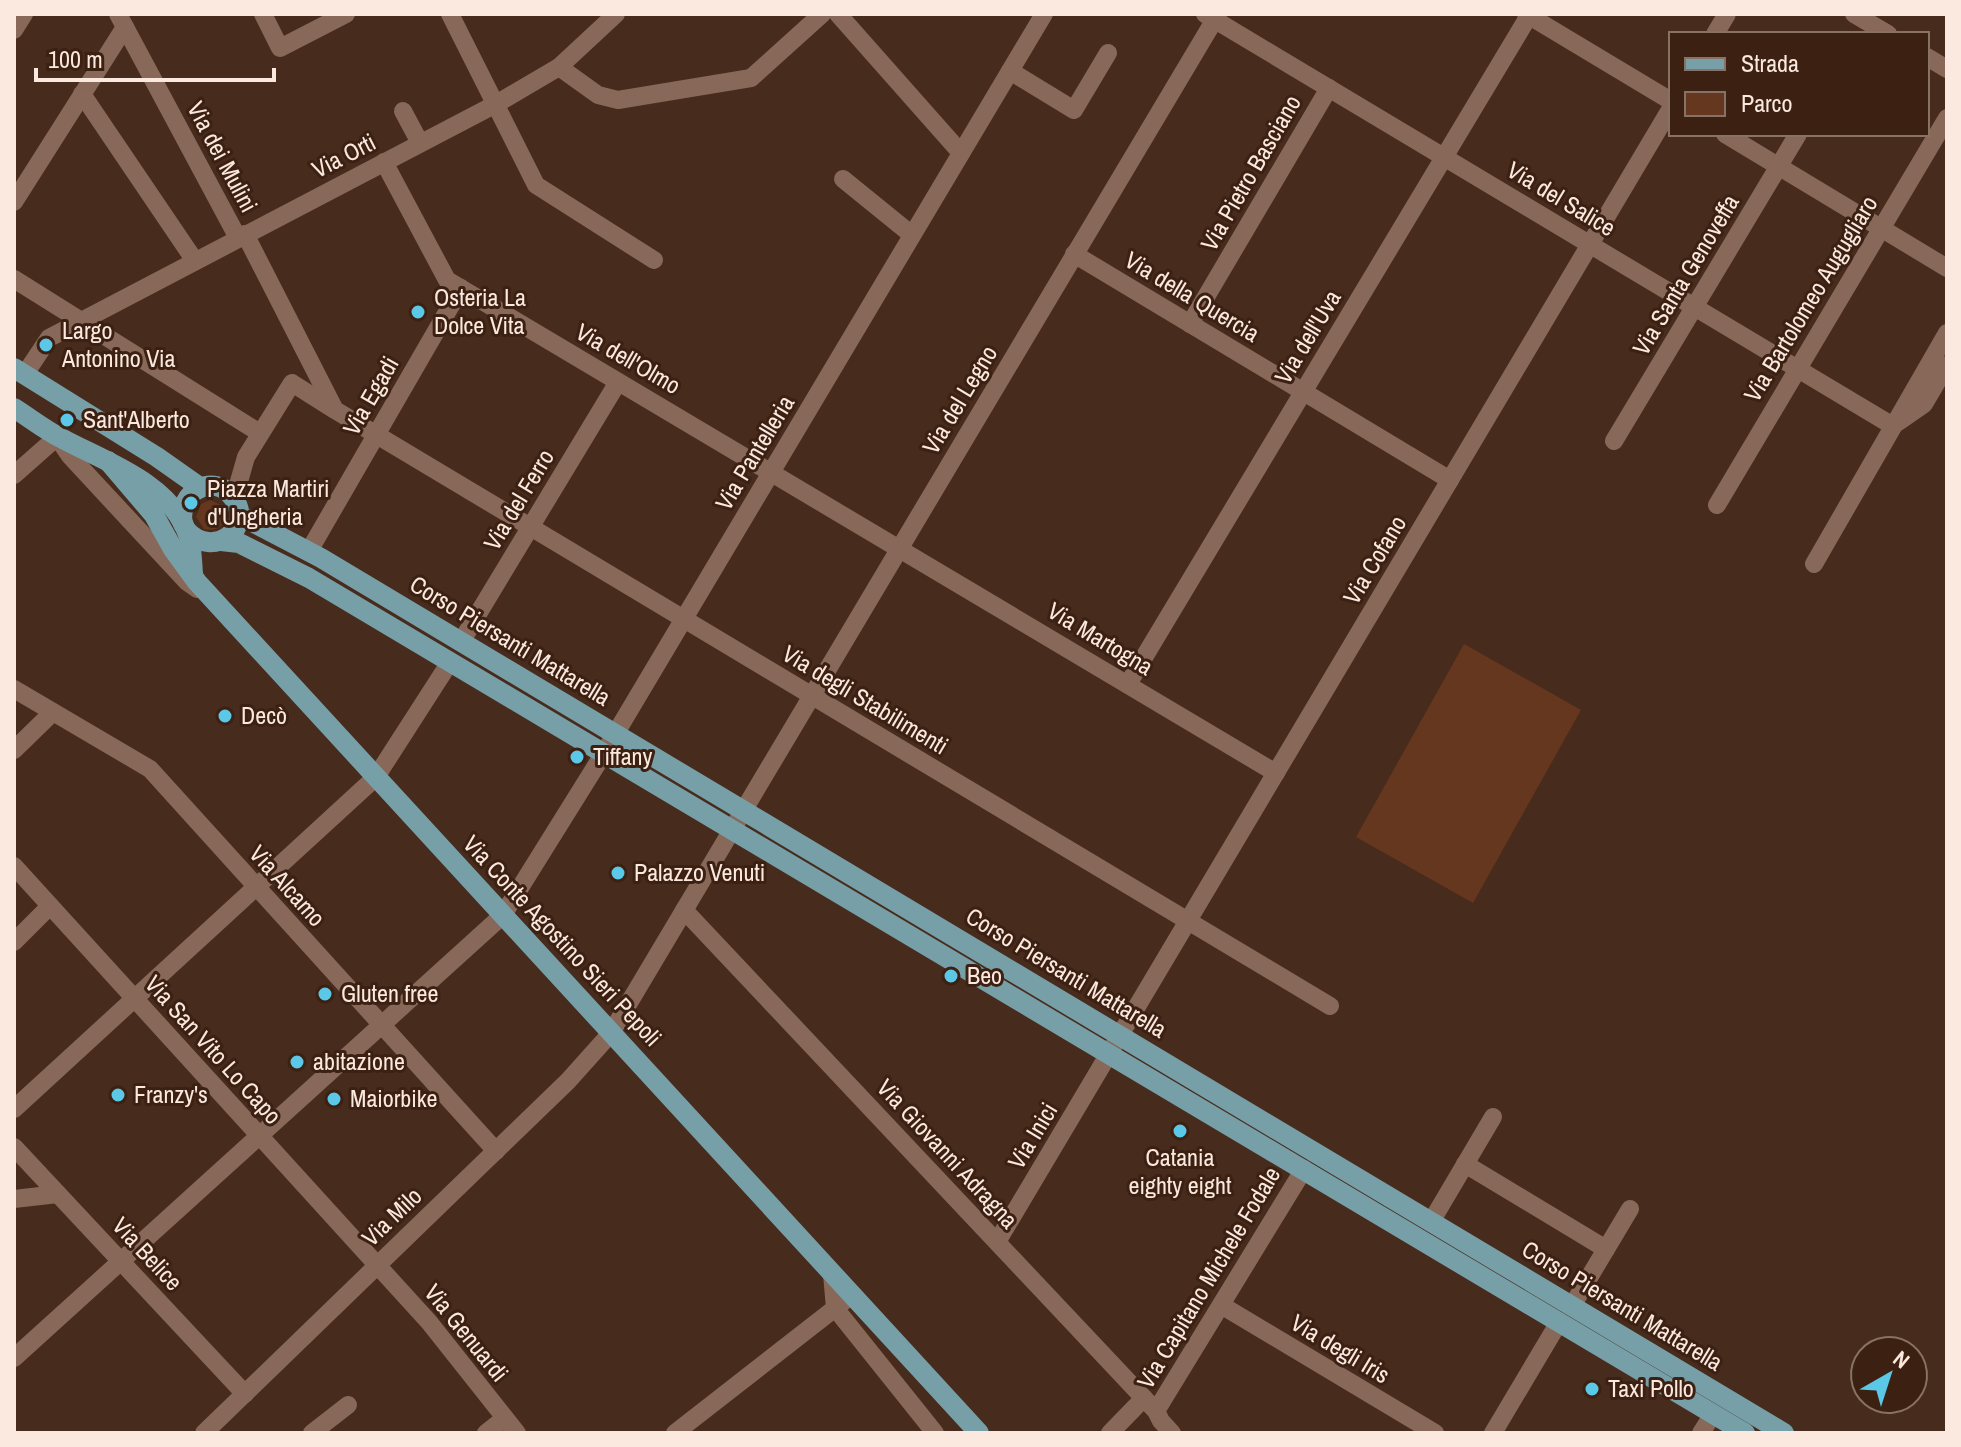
<svg xmlns="http://www.w3.org/2000/svg" width="1961" height="1447" font-family="'Archivo Narrow',sans-serif">
	<rect width="100%" height="100%" fill="#472b1d"/>
	<g fill="#65371e">
		<path d="M 210,500 L 223,506 C 230,521 220,533 204,529 L 196,517 L 201,504 Z"/>
		<path d="M 1464,644 L 1581,710 L 1473,903 L 1356,837 Z"/>
	</g>
	<g fill="none" stroke-linecap="round" stroke-linejoin="round">
		<g stroke="#886858" stroke-width="18">
			<path d="M 118,14 L 238,238"/>
			<path d="M 263,14 L 280,48 L 346,14"/>
			<path d="M 450,14 L 536,185 L 654,260"/>
			<path d="M 838,14 L 961,153"/>
			<path d="M 1205,14 L 1893,426"/>
			<path d="M 1526,14 L 1671,101"/>
			<path d="M 1854,14 L 1888,34"/>
			<path d="M 14,30 L 24,14"/>
			<path d="M 1715,34 L 1727,14"/>
			<path d="M 1927,57 L 1947,69"/>
			<path d="M 559,67 L 598,95 L 618,100 L 751,78 L 822,14"/>
			<path d="M 1010,71 L 1074,110 L 1108,53"/>
			<path d="M 82,94 L 195,261"/>
			<path d="M 403,111 L 420,143"/>
			<path d="M 1725,134 L 1947,268"/>
			<path d="M 384,162 L 447,280 L 1276,773"/>
			<path d="M 843,179 L 912,235"/>
			<path d="M 14,202 L 125,27"/>
			<path d="M 245,234 L 335,410 L 1330,1006"/>
			<path d="M 1074,254 L 1450,480"/>
			<path d="M 14,279 L 260,433"/>
			<path d="M 1190,324 L 1329,88"/>
			<path d="M 25,374 L 49,338 L 496,104 L 559,67 L 616,14"/>
			<path d="M 1898,422 L 1924,404 L 1947,365"/>
			<path d="M 1614,441 L 1798,134"/>
			<path d="M 14,475 L 57,437 L 70,456 L 187,582 L 197,589"/>
			<path d="M 234,499 L 246,457 L 292,383 L 333,409"/>
			<path d="M 1717,505 L 1947,118"/>
			<path d="M 309,551 L 461,288"/>
			<path d="M 1814,564 L 1947,333"/>
			<path d="M 461,642 L 618,382"/>
			<path d="M 1128,684 L 1530,14"/>
			<path d="M 14,689 L 150,769 L 496,1151"/>
			<path d="M 14,750 L 53,712"/>
			<path d="M 14,866 L 429,1322 L 517,1433"/>
			<path d="M 684,910 L 1156,1411 L 1161,1421 L 1172,1433"/>
			<path d="M 14,942 L 50,906"/>
			<path d="M 14,1109 L 376,777 L 450,662"/>
			<path d="M 14,1147 L 245,1394"/>
			<path d="M 1465,1164 L 1606,1249"/>
			<path d="M 14,1199 L 58,1194"/>
			<path d="M 1431,1222 L 1493,1117"/>
			<path d="M 997,1242 L 1671,108"/>
			<path d="M 832,1274 L 835,1308 L 935,1433"/>
			<path d="M 1221,1305 L 1435,1433"/>
			<path d="M 1572,1306 L 1630,1209"/>
			<path d="M 14,1358 L 503,915 L 604,753 L 1044,14"/>
			<path d="M 1156,1411 L 1304,1169"/>
			<path d="M 204,1433 L 568,1081 L 611,1033 L 1218,14"/>
			<path d="M 312,1433 L 348,1405"/>
			<path d="M 486,1433 L 505,1418"/>
			<path d="M 675,1433 L 852,1295"/>
			<path d="M 1110,1433 L 1144,1398"/>
			<path d="M 1493,1433 L 1559,1322"/>
			<path d="M 1701,1433 L 1713,1414"/>
		</g>
		<g stroke="#779fa7" stroke-width="20">
			<path d="M 14,368 L 157,457 L 201,488"/>
			<path d="M 14,408 C 30,418 45,430 61,438 C 103,461 168,482 187,532 C 192,544 192,561 193,574"/>
			<path d="M 108,461 L 154,515 L 173,549 L 197,582 L 979,1433"/>
			<path d="M 239,515 L 321,558 L 1784,1433"/>
			<path d="M 183,524 C 176,492 215,470 234,499 C 254,529 213,559 187,531"/>
			<path d="M 221,541 L 239,543 L 309,578 L 1745,1433"/>
		</g>
	</g>
	<g fill="#5ac8e6" stroke="#3c2113" stroke-width="3">
		<circle cx="418" cy="312" r="8"/>
		<circle cx="46" cy="345" r="8"/>
		<circle cx="67" cy="420" r="8"/>
		<circle cx="191" cy="503" r="8"/>
		<circle cx="225" cy="716" r="8"/>
		<circle cx="577" cy="757" r="8"/>
		<circle cx="618" cy="873" r="8"/>
		<circle cx="951" cy="976" r="8"/>
		<circle cx="325" cy="994" r="8"/>
		<circle cx="297" cy="1062" r="8"/>
		<circle cx="118" cy="1095" r="8"/>
		<circle cx="334" cy="1099" r="8"/>
		<circle cx="1180" cy="1131" r="8"/>
		<circle cx="1592" cy="1389" r="8"/>
	</g>
	<g text-anchor="middle" stroke-width="6" stroke-linejoin="round" paint-order="stroke">
		<g font-size="24" fill="#fbe8df" stroke="#3c2113">
			<text transform="translate(344 156) rotate(-27)" y="8">Via Orti</text>
			<text transform="translate(222 157) rotate(62)" y="8">Via dei Mulini</text>
			<text transform="translate(1251 173) rotate(-60)" y="8">Via Pietro Basciano</text>
			<text transform="translate(1561 199) rotate(31)" y="8">Via del Salice</text>
			<text transform="translate(1686 275) rotate(-59)" y="8">Via Santa Genoveffa</text>
			<text transform="translate(1192 297) rotate(31)" y="8">Via della Quercia</text>
			<text transform="translate(1811 299) rotate(-59)" y="8">Via Bartolomeo Augugliaro</text>
			<text transform="translate(1308 337) rotate(-59)" y="8">Via dell'Uva</text>
			<text transform="translate(628 359) rotate(30)" y="8">Via dell'Olmo</text>
			<text transform="translate(371 396) rotate(-60)" y="8">Via Egadi</text>
			<text transform="translate(960 400) rotate(-59)" y="8">Via del Legno</text>
			<text transform="translate(755 453) rotate(-59)" y="8">Via Pantelleria</text>
			<text transform="translate(519 500) rotate(-59)" y="8">Via del Ferro</text>
			<text transform="translate(1375 560) rotate(-59)" y="8">Via Cofano</text>
			<text transform="translate(1100 639) rotate(31)" y="8">Via Martogna</text>
			<text transform="translate(510 641) rotate(31)" y="8">Corso Piersanti Mattarella</text>
			<text transform="translate(865 700) rotate(31)" y="8">Via degli Stabilimenti</text>
			<text transform="translate(287 886) rotate(48)" y="8">Via Alcamo</text>
			<text transform="translate(562 941) rotate(47)" y="8">Via Conte Agostino Sieri Pepoli</text>
			<text transform="translate(1066 973) rotate(31)" y="8">Corso Piersanti Mattarella</text>
			<text transform="translate(213 1050) rotate(48)" y="8">Via San Vito Lo Capo</text>
			<text transform="translate(1033 1136) rotate(-59)" y="8">Via Inici</text>
			<text transform="translate(947 1154) rotate(47)" y="8">Via Giovanni Adragna</text>
			<text transform="translate(392 1217) rotate(-44)" y="8">Via Milo</text>
			<text transform="translate(147 1254) rotate(47)" y="8">Via Belice</text>
			<text transform="translate(1209 1278) rotate(-59)" y="8">Via Capitano Michele Fodale</text>
			<text transform="translate(1622 1306) rotate(31)" y="8">Corso Piersanti Mattarella</text>
			<text transform="translate(466 1333) rotate(51)" y="8">Via Genuardi</text>
			<text transform="translate(1340 1349) rotate(31)" y="8">Via degli Iris</text>
		</g>
		<g font-size="24" fill="#fbe8df" stroke="#3c2113" text-anchor="start">
			<text x="434" y="306">Osteria La<tspan x="434" dy="28">Dolce Vita</tspan></text>
			<text x="62" y="339">Largo<tspan x="62" dy="28">Antonino Via</tspan></text>
			<text x="83" y="428">Sant'Alberto</text>
			<text x="207" y="497">Piazza Martiri<tspan x="207" dy="28">d'Ungheria</tspan></text>
			<text x="241" y="724">Decò</text>
			<text x="593" y="765">Tiffany</text>
			<text x="634" y="881">Palazzo Venuti</text>
			<text x="967" y="984">Beo</text>
			<text x="341" y="1002">Gluten free</text>
			<text x="313" y="1070">abitazione</text>
			<text x="134" y="1103">Franzy's</text>
			<text x="350" y="1107">Maiorbike</text>
			<text x="1180" y="1166" text-anchor="middle">Catania<tspan x="1180" dy="28">eighty eight</tspan></text>
			<text x="1608" y="1397">Taxi Pollo</text>
		</g>
	</g>
	<rect width="1961" height="1447" fill="none" stroke="#fbe8df" stroke-width="32"/>
	<rect x="1669" y="32" width="260" height="104" fill="#3c2113" stroke="#887165" stroke-width="2"/>
	<rect x="1685" y="58" width="40" height="12" fill="#779fa7" stroke="#887165" stroke-width="2"/>
	<text x="1741" y="72" font-size="24" fill="#fbe8df">Strada</text>
	<rect x="1685" y="92" width="40" height="24" fill="#65371e" stroke="#887165" stroke-width="2"/>
	<text x="1741" y="112" font-size="24" fill="#fbe8df">Parco</text>
	<g transform="translate(1889 1375) rotate(39)"><circle r="38" fill="#3c2113" stroke="#887165" stroke-width="2"/>
	<path d="M0-6L14 30L0 20L-14 30Z" fill="#5ac8e6"/>
	<text y="-12" font-size="22" font-weight="bold" text-anchor="middle" fill="#fbe8df">N</text>
	</g>
	<path d="M36 68v12h238v-12" fill="none" stroke="#fbe8df" stroke-width="4"/>
	<text x="48" y="68" font-size="24" fill="#fbe8df" stroke="#3c2113" stroke-width="6" paint-order="stroke">100 m</text>
</svg>
